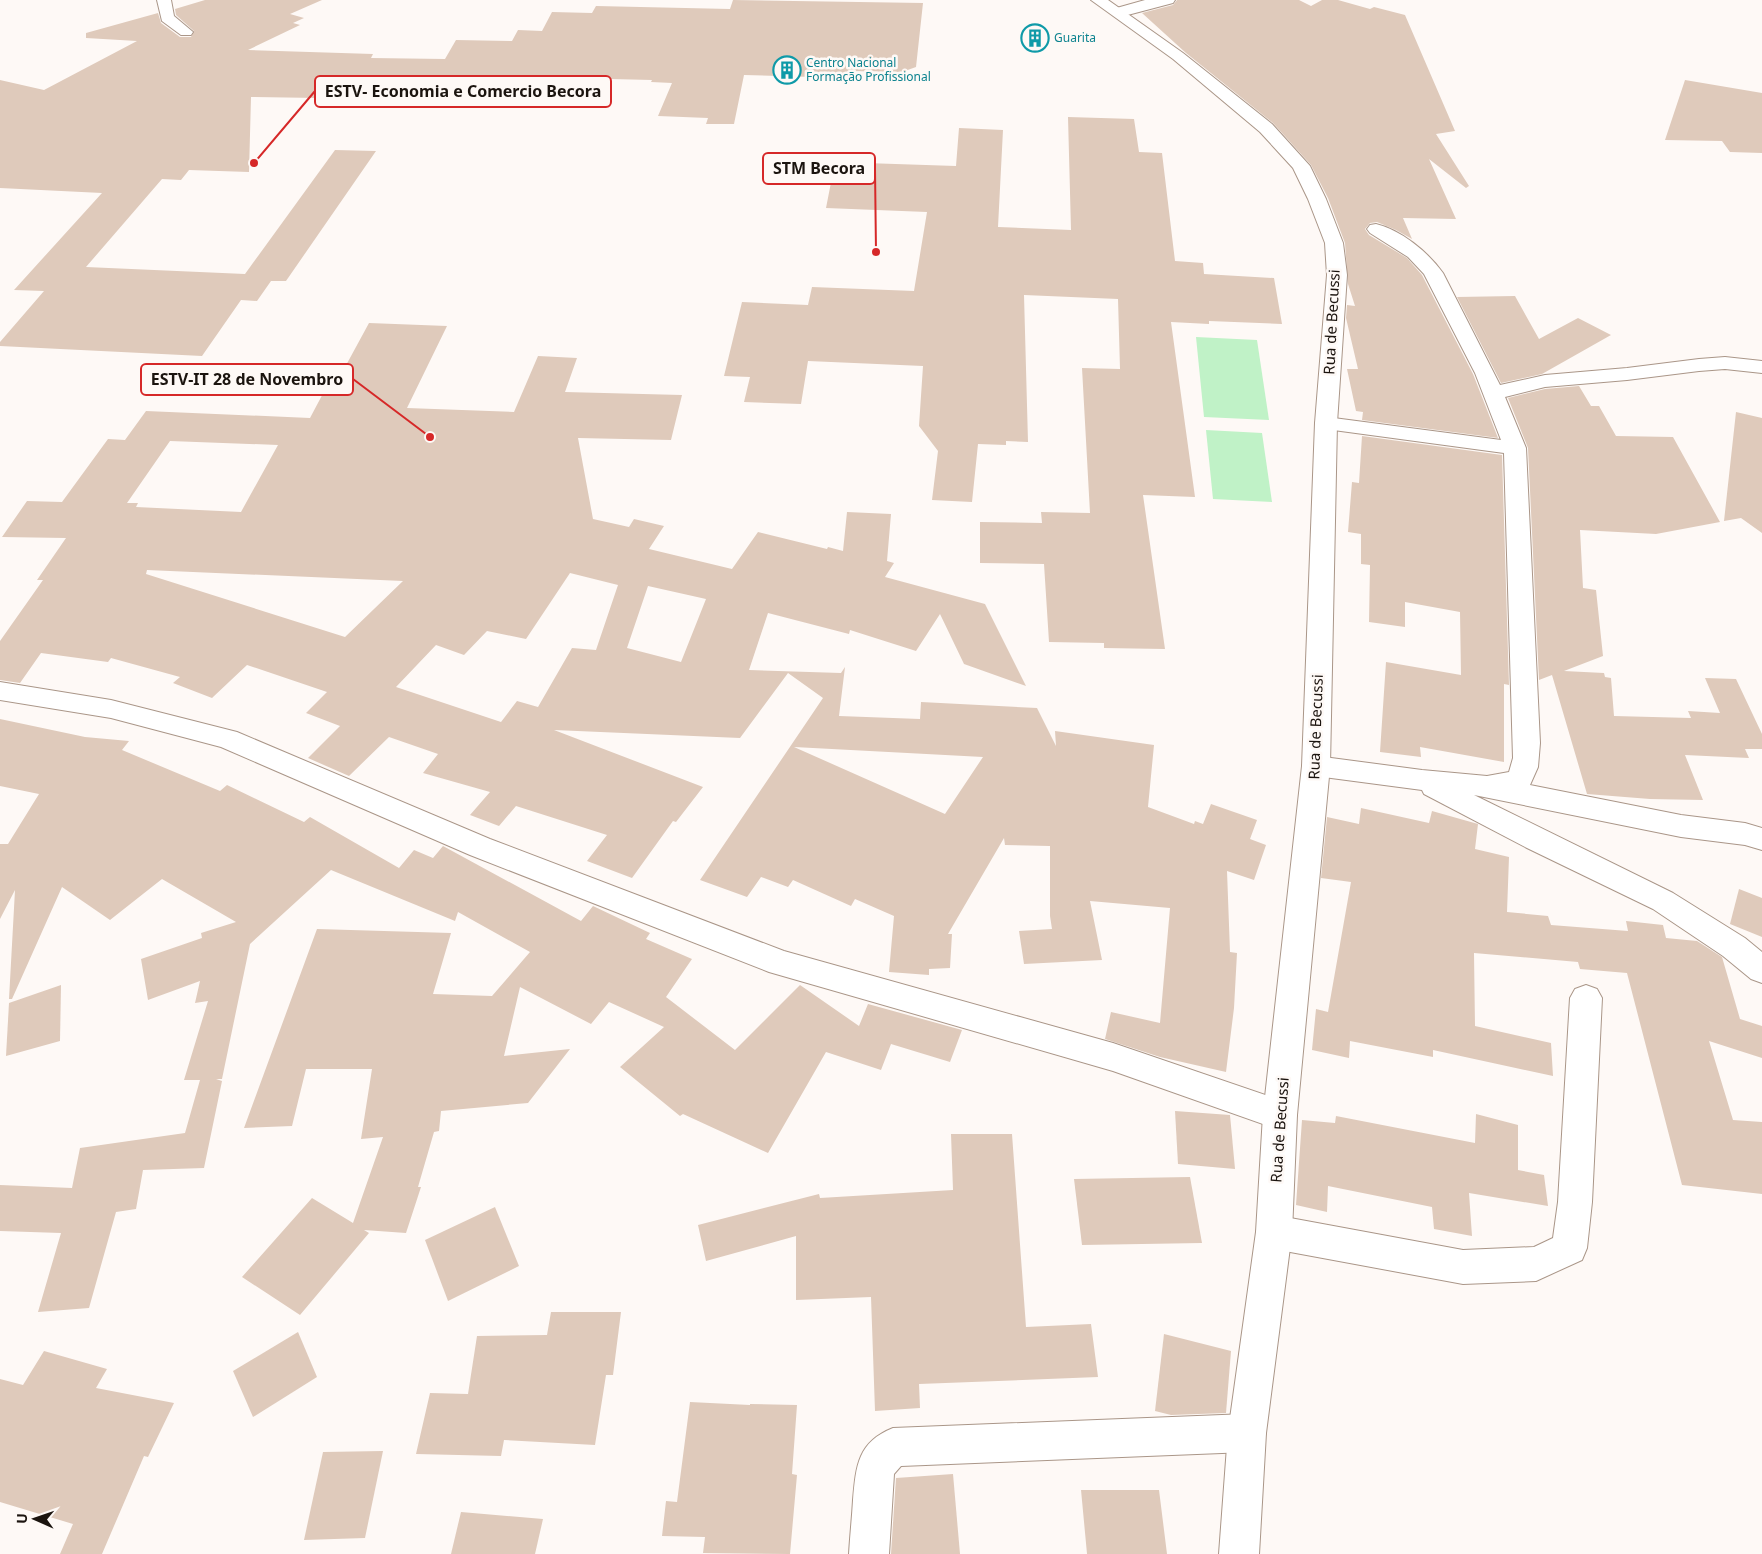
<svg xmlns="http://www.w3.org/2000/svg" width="1762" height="1554" font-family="'Noto Sans',sans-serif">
	<rect width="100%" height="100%" fill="#fef9f6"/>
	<g fill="#c0f2c7">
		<path d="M 1196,337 L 1257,340 L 1269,420 L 1204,417 Z"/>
		<path d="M 1206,430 L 1262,433 L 1272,502 L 1213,499 Z"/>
	</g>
	<g fill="#dfcabb" fill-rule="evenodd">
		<path d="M 205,0 L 322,0 L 290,14 L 304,18 L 293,23 L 300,25 L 248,50 L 373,54 L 371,58 L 445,59 L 456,40 L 512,41 L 518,30 L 542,31 L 552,12 L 592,13 L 596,6 L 730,9 L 733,0 L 923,3 L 916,67 L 902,72 L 848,71 L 846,78 L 744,75 L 734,124 L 706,124 L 708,118 L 658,116 L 672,83 L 651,82 L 652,80 L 528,77 L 516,101 L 251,97 L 249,172 L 189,170 L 181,180 L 162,179 L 86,267 L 245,274 L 335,150 L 376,151 L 286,281 L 271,281 L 257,301 L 241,300 L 202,356 L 0,346 L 0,342 L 44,291 L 14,290 L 102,193 L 0,188 L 0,80 L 44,90 L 137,41 L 86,38 L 86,33 L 158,13 L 161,23 L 180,37 L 191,37 L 194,31 L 176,15 L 175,9 Z"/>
		<path d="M 1177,0 L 1299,0 L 1311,6 L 1322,0 L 1338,0 L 1370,9 L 1374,7 L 1405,15 L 1455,131 L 1436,134 L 1469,186 L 1466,188 L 1429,159 L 1456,219 L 1403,218 L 1412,239 L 1396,230 L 1377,222 L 1370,223 L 1365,229 L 1369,235 L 1407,258 L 1422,275 L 1473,374 L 1498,438 L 1362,420 L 1363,412 L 1356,411 L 1347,369 L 1358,369 L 1346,318 L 1347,305 L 1355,306 L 1348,284 L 1345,243 L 1328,198 L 1311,165 L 1273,123 L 1186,53 L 1142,13 L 1173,5 Z"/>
		<path d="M 1685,80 L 1762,93 L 1762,153 L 1730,152 L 1722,141 L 1665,140 Z"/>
		<path d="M 1068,117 L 1134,119 L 1139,152 L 1162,153 L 1175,261 L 1203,263 L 1204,274 L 1274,278 L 1282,324 L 1209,321 L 1209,324 L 1171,322 L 1195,497 L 1143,495 L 1165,649 L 1104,648 L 1104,643 L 1049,642 L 1044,564 L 980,563 L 980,522 L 1042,523 L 1041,512 L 1090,513 L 1082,368 L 1120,369 L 1118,299 L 1024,295 L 1028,442 L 1006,441 L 1006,445 L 978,444 L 972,502 L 932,500 L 938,451 L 919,426 L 923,366 L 808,361 L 801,404 L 744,402 L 750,377 L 724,376 L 742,302 L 808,305 L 812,287 L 914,291 L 927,212 L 826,208 L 835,162 L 956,166 L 959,128 L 1003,130 L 998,227 L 1071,230 Z"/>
		<path d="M 1515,296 L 1539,339 L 1578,318 L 1611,335 L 1542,374 L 1501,383 L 1457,297 Z"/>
		<path d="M 369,323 L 447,326 L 407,408 L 514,412 L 538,356 L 577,358 L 565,392 L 682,395 L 671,440 L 578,438 L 593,519 L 629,527 L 634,519 L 664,526 L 649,549 L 732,569 L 758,532 L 827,549 L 828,547 L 843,551 L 847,512 L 891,514 L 887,561 L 894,563 L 885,577 L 985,604 L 1026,686 L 964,664 L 940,614 L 916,651 L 850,630 L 849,634 L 768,613 L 749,670 L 841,673 L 845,667 L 839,716 L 920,719 L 921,702 L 1037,708 L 1056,746 L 1055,731 L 1154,745 L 1148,807 L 1194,824 L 1195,821 L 1203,824 L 1211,804 L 1257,820 L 1250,839 L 1266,845 L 1254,880 L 1227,871 L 1230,952 L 1237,953 L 1234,1008 L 1226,1072 L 1160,1057 L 1105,1039 L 1111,1012 L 1160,1023 L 1170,908 L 1090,901 L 1102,960 L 1024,964 L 1019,931 L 1052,929 L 1050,916 L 1050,846 L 1005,845 L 1004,838 L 948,934 L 952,934 L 950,968 L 929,969 L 929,975 L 889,972 L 894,916 L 855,899 L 851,906 L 793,880 L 788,887 L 761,877 L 747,897 L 700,880 L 823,698 L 788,673 L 740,738 L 554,730 L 703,787 L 676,822 L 673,821 L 632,878 L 587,861 L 607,835 L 516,806 L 499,826 L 470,815 L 490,792 L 423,773 L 438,754 L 389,737 L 349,776 L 308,758 L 340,726 L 306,713 L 327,692 L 247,665 L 212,698 L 173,683 L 180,677 L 111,658 L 108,662 L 41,653 L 20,683 L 0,680 L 0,641 L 43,580 L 37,580 L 66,538 L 2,537 L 27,501 L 62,502 L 108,439 L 125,440 L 146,411 L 310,418 L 336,369 L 344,369 ZM 170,441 L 278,445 L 241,512 L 136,507 L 138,503 L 127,503 ZM 147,570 L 403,581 L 345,637 L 146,574 ZM 570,573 L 618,585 L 596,650 L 572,648 L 538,707 L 517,701 L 501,722 L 396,687 L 436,645 L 464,655 L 487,631 L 526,639 ZM 648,586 L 706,599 L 681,662 L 627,648 ZM 794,747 L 983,757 L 945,814 Z"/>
		<path d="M 1579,386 L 1591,406 L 1599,406 L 1616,436 L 1673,437 L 1720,522 L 1656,534 L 1580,530 L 1583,588 L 1596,590 L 1603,656 L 1564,671 L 1604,673 L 1605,677 L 1611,678 L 1614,716 L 1691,718 L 1688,711 L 1720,713 L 1705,678 L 1736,679 L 1762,734 L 1762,749 L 1745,749 L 1749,758 L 1685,755 L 1703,800 L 1650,799 L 1587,794 L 1552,675 L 1539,680 L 1528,448 L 1508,398 L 1545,389 Z"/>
		<path d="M 1736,412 L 1762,418 L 1762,533 L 1741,518 L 1724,521 Z"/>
		<path d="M 1362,436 L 1502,455 L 1509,685 L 1504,684 L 1504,762 L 1420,747 L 1421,757 L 1380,752 L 1386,662 L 1461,675 L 1460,612 L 1405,602 L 1405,627 L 1369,622 L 1370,565 L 1361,564 L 1361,534 L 1348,532 L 1352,482 L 1359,483 Z"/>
		<path d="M 0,719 L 85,737 L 129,741 L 122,750 L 220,791 L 227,785 L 304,822 L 310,817 L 399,868 L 414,850 L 433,858 L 443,846 L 581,921 L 593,906 L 650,933 L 646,939 L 692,959 L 666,997 L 735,1050 L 800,985 L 859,1026 L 868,1004 L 962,1030 L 950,1062 L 891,1044 L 881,1070 L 826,1052 L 768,1153 L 683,1114 L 680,1116 L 620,1067 L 664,1027 L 609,1002 L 591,1024 L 520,987 L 504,1056 L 570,1049 L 528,1103 L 441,1111 L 439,1131 L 434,1132 L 418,1187 L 421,1187 L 406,1233 L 364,1230 L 369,1233 L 300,1315 L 242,1277 L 312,1198 L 353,1223 L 383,1137 L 361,1139 L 372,1069 L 306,1069 L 292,1126 L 244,1128 L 317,929 L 451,933 L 433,994 L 492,996 L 530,952 L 458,912 L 455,921 L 331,870 L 250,944 L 222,1079 L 216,1079 L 222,1081 L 204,1168 L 143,1170 L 136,1209 L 116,1212 L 89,1308 L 38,1312 L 61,1233 L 0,1231 L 0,1185 L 72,1188 L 80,1148 L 185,1133 L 200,1080 L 184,1080 L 208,1001 L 195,1003 L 200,981 L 148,1000 L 141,959 L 202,938 L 201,933 L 236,922 L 162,879 L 110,920 L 62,887 L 12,999 L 9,999 L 15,890 L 0,919 L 0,844 L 8,844 L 39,794 L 0,786 Z"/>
		<path d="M 1361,808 L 1429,823 L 1432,811 L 1478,824 L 1475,849 L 1509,857 L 1507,912 L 1548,916 L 1551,925 L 1628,931 L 1626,921 L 1663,925 L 1666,938 L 1697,941 L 1722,957 L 1740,1019 L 1762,1026 L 1762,1058 L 1709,1041 L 1733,1120 L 1762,1122 L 1762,1194 L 1682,1185 L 1627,973 L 1580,969 L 1578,962 L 1474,953 L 1475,1026 L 1551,1043 L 1553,1076 L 1433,1050 L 1433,1057 L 1350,1041 L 1349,1058 L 1312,1050 L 1316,1009 L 1328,1012 L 1351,882 L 1321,878 L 1327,817 L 1359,824 Z"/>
		<path d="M 1739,889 L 1762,898 L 1762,937 L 1730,924 Z"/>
		<path d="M 61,985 L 60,1041 L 6,1056 L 9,1003 Z"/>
		<path d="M 1175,1111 L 1230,1115 L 1235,1169 L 1178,1164 Z"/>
		<path d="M 1476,1114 L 1518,1125 L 1518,1170 L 1544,1175 L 1548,1206 L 1469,1193 L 1472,1236 L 1434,1229 L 1432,1207 L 1328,1186 L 1327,1212 L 1296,1205 L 1302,1120 L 1335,1123 L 1336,1116 L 1475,1143 Z"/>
		<path d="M 951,1134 L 1012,1134 L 1026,1327 L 1091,1324 L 1098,1377 L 919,1384 L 920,1408 L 875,1411 L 871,1297 L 796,1300 L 796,1236 L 706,1261 L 698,1225 L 819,1194 L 820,1198 L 953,1190 Z"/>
		<path d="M 1190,1177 L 1202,1243 L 1082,1245 L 1074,1179 Z"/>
		<path d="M 495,1207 L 519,1266 L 448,1301 L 425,1240 Z"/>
		<path d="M 551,1312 L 621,1312 L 613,1375 L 606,1375 L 595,1445 L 504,1440 L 501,1456 L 416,1454 L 430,1393 L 468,1394 L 477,1336 L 547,1335 Z"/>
		<path d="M 298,1332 L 317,1377 L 253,1417 L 233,1371 Z"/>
		<path d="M 1164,1334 L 1231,1351 L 1226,1413 L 1171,1415 L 1155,1411 Z"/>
		<path d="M 44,1351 L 107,1369 L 96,1388 L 174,1403 L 148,1457 L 144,1456 L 102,1554 L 60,1554 L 73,1524 L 0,1502 L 0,1379 L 23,1385 Z"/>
		<path d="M 690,1402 L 750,1405 L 750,1404 L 797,1405 L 792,1474 L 797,1475 L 790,1554 L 703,1553 L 705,1537 L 662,1536 L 666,1501 L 677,1502 Z"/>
		<path d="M 383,1451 L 365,1538 L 304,1540 L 323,1452 Z"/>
		<path d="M 953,1474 L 960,1554 L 891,1554 L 896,1478 Z"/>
		<path d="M 1081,1490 L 1159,1490 L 1167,1554 L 1087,1554 Z"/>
		<path d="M 461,1512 L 543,1519 L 535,1554 L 451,1554 Z"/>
	</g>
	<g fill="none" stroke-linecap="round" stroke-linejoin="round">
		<g stroke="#aa9688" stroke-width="2">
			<g id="street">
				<path d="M 157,0 L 171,0 L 174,16 L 193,32 L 191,35 L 181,35 L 162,21 Z"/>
				<path d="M 1145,0 L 1175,0 L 1173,3 L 1120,17 L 1113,15 L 1111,12 L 1113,9 Z"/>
				<path d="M 1376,224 C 1401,230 1428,252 1443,273 L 1500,385 L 1545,375 L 1627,368 L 1699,359 L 1725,357 L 1762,361 L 1762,373 L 1725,369 L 1699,371 L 1627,380 L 1545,387 L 1505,397 L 1526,448 L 1540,743 L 1538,767 L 1530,785 L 1681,815 L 1745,823 L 1762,828 L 1762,850 L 1745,845 L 1681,837 L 1474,795 L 1673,893 L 1745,938 L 1762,952 L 1762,983 L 1751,979 L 1723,956 L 1653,909 L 1527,848 L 1424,794 L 1422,790 L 1316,776 L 1306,773 L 1302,766 L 1306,759 L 1316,756 L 1422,770 L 1487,776 L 1509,772 L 1513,758 L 1504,453 L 1326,429 L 1318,428 L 1315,423 L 1318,418 L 1326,417 L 1501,440 L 1475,373 L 1424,274 L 1408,257 L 1370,233 L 1367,229 L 1370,225 Z"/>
				<path d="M 0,682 L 111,700 L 237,732 L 490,839 L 784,951 L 1113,1043 L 1292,1104 L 1297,1115 L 1292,1126 L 1280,1130 L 1113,1071 L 769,972 L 470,855 L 221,747 L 111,718 L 0,700 Z"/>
				<path d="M 1586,985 L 1597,989 L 1602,998 L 1592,1202 L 1587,1248 L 1582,1260 L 1536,1281 L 1463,1284 L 1274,1249 L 1262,1244 L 1256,1232 L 1262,1220 L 1274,1215 L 1463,1250 L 1534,1247 L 1553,1238 L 1558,1202 L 1570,998 L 1575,989 Z"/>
				<path d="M 1247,1414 L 1261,1419 L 1266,1433 L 1261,1447 L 1247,1452 L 901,1466 L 894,1474 L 889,1554 L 849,1554 C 850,1536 852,1518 853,1500 C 856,1465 858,1442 893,1428 Z"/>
			</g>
		</g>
		<g stroke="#aa9688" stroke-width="2">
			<path id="secondary" d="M 1091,0 L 1108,0 L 1183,53 L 1272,124 L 1310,166 L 1326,199 L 1343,243 L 1347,275 L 1337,423 L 1330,766 L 1297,1115 L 1292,1232 L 1266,1433 L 1259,1554 L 1219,1554 L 1228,1433 L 1256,1232 L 1263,1115 L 1302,766 L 1315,423 L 1327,275 L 1325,243 L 1308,199 L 1293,168 L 1260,132 L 1173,59 Z"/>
		</g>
		<use href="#street" fill="#fff" fill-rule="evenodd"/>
		<use href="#secondary" fill="#fff" fill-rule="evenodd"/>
	</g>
	<defs>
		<g id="building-ring" transform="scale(1.4375)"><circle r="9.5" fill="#fef9f6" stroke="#0f9aa8" stroke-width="1.5"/><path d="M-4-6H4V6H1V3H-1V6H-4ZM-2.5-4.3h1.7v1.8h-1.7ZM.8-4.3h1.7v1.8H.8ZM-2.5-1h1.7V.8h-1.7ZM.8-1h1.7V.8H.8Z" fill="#0f9aa8"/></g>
	</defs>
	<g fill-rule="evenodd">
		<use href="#building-ring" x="1035" y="38"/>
		<use href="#building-ring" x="787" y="70"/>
	</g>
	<g text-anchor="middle" stroke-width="5" stroke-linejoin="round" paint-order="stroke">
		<g font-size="12" fill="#0d838f" stroke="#fef9f6" text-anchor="start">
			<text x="1054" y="42">Guarita</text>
			<text x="806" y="67">Centro Nacional<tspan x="806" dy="14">Formação Profissional</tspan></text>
		</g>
		<g font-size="15" fill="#1b140f" stroke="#fef9f6">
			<text transform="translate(1332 322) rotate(-87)" y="5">Rua de Becussi</text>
			<text transform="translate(1316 727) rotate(-88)" y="5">Rua de Becussi</text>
			<text transform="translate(1280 1130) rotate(-86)" y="5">Rua de Becussi</text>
		</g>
	</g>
	<path fill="none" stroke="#d62828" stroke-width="2" d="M254 163L315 91M876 252L875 169M430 437L353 379"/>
	<g fill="#d62828" stroke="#fef9f6" stroke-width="2">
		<circle cx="254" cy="163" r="5"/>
		<circle cx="876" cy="252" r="5"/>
		<circle cx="430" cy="437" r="5"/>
	</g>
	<g fill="#fef9f6" stroke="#d62828" stroke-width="2">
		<rect x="315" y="76" width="296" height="31" rx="5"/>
		<rect x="763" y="153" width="112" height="31" rx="5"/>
		<rect x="141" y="364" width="212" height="31" rx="5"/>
	</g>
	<g font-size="16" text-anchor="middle" font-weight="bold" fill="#1b140f">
		<text x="463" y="97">ESTV- Economia e Comercio Becora</text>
		<text x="819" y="174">STM Becora</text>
		<text x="247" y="385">ESTV-IT 28 de Novembro</text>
	</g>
	<g transform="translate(35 1519) rotate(272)" stroke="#fef9f6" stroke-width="4" paint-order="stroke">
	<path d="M0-4L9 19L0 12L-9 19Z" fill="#1b140f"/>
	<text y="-8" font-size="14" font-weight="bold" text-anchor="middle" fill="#1b140f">U</text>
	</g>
</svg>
